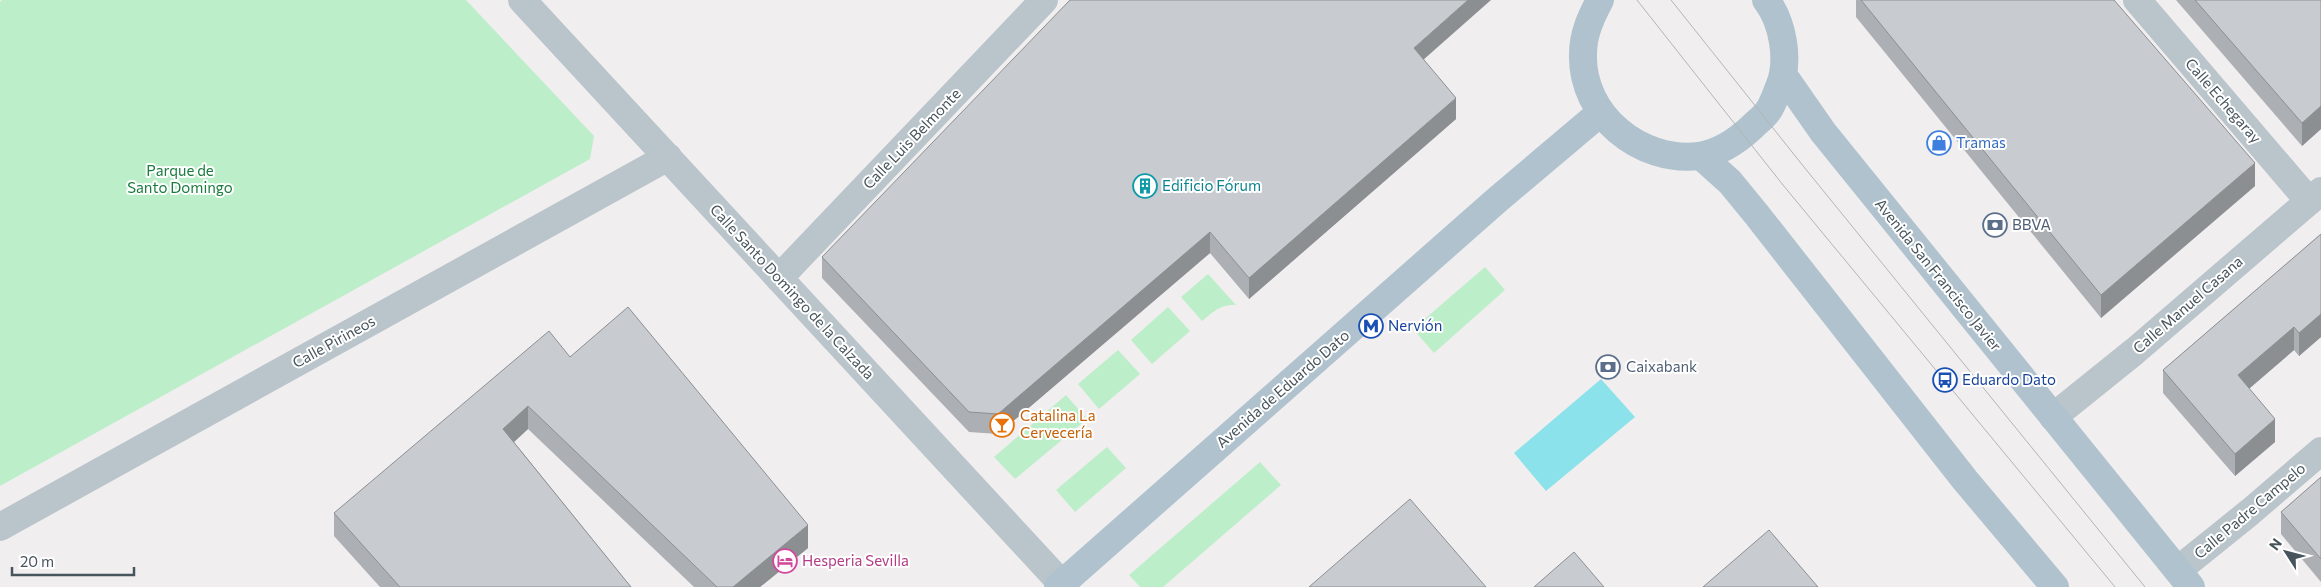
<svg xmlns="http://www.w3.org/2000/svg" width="2321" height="587" font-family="Commissioner,sans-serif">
	<rect width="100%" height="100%" fill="#f1eeef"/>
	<g fill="#bdeeca">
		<path d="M 2,0 L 466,0 L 594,136 L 590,159 L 0,486 L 0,2 Z"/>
		<path d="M 1485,267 L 1505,290 L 1434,353 L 1413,329 Z"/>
		<path d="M 1208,274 L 1236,305 C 1221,304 1213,312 1202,321 L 1181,297 Z"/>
		<path d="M 1168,307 L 1190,331 L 1152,364 L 1131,340 Z"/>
		<path d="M 1118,350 L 1140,374 L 1099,409 L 1078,384 Z"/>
		<path d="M 1066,395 L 1087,419 L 1015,479 L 994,457 Z"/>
		<path d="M 1107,447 L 1126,468 L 1075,512 L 1056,490 Z"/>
		<path d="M 1260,462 L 1281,485 L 1163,587 L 1140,587 L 1129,575 Z"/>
	</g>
	<path fill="#8be2ea" d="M 1601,379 L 1635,417 L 1546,491 L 1514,453 Z"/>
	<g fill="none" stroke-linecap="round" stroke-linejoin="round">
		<g stroke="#bac5cb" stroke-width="28">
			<path d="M 522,0 L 1062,584"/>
			<path d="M 2137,0 L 2309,201"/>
			<path d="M 779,278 L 1044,0"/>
			<path d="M 2053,417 L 2135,351 L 2321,191"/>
			<path d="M 0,527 L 668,157"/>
			<path d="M 2178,570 L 2250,512 L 2321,451"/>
		</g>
		<g stroke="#afc2cd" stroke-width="28">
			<path d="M 1600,0 C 1591,17 1583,34 1583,54 C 1581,115 1640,163 1699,156 C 1719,153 1737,141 1752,127 C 1757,122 1764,117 1768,111 C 1773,104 1776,94 1779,87 C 1790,61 1783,22 1766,0"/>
			<path d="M 1784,76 L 1823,132 L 2191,587"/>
			<path d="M 1701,156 L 1730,182 L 1757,215 L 1965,480 L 2055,587"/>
			<path d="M 1058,587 L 1497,200 L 1600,113"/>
		</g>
		<g stroke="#b1b5b9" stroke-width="1">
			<path d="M 1637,0 L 1783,185 L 2115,587"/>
			<path d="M 1671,0 L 1804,167 L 2145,587"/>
		</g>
	</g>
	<g fill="#acafb4">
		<path d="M 1856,0 L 2114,0 L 2255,186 L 2101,318 L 1856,17 Z"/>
		<path d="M 2176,0 L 2321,0 L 2321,129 L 2302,146 Z"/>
		<path d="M 1424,60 L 1456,119 L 1249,299 L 1210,253 L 998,434 L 969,432 L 822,278 L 822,257 Z"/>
		<path d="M 2321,234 L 2321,337 L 2299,356 L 2294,350 L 2249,389 L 2275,442 L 2235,476 L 2163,393 L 2163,370 Z"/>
		<path d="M 570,357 L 808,548 L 760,587 L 694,587 L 528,429 L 514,442 L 631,587 L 380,587 L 334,536 L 334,513 Z"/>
		<path d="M 2321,477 L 2321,582 L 2281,534 L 2281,512 Z"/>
	</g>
	<g fill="#8c8f92">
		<path d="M 1468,0 L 1491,0 L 1414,68 L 1414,48 Z"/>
		<path d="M 1456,98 L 1456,119 L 1249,299 L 1249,278 Z"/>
		<path d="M 2321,106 L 2321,129 L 2302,146 L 2302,123 Z"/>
		<path d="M 2255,163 L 2255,186 L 2101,318 L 2101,295 Z"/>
		<path d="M 1210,232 L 1210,253 L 998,434 L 998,414 Z"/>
		<path d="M 2321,314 L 2321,337 L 2299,356 L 2299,333 Z"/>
		<path d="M 2294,327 L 2294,350 L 2238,398 L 2238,375 Z"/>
		<path d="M 528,406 L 528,429 L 503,452 L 503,429 Z"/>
		<path d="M 2275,419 L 2275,442 L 2235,476 L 2235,454 Z"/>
		<path d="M 808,525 L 808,548 L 760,587 L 733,587 Z"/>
	</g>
	<g fill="#c8ccd1" stroke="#8c8f92">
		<path d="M 1070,0 L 1468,0 L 1414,48 L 1456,98 L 1249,278 L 1210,232 L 998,414 L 969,412 L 822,257 Z"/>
		<path d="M 1861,0 L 2114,0 L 2255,163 L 2101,295 Z"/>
		<path d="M 2195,0 L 2321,0 L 2321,106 L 2302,123 Z"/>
		<path d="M 2321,234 L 2321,314 L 2299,333 L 2294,327 L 2238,375 L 2275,419 L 2235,454 L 2163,370 Z"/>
		<path d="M 628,307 L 808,525 L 733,587 L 717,587 L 528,406 L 503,429 L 631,587 L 400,587 L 334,513 L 549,331 L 570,357 Z"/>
		<path d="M 2321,477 L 2321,559 L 2281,512 Z"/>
		<path d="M 1410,499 L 1486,587 L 1309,587 Z"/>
		<path d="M 1769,530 L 1818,587 L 1703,587 Z"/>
		<path d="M 1574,552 L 1604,587 L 1534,587 Z"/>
	</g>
	<defs>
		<g id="shop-ring" transform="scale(1.25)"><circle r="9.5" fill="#fff" stroke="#3f7fe0" stroke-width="1.5"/><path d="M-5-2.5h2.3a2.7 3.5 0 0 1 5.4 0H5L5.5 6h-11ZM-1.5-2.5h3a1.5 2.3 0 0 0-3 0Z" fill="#3f7fe0"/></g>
		<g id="building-ring" transform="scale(1.25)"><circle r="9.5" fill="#fff" stroke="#0f9aa8" stroke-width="1.5"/><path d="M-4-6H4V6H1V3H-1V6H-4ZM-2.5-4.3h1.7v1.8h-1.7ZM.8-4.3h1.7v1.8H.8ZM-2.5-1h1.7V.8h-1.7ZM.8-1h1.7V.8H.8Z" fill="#0f9aa8"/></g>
		<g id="bank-ring" transform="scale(1.25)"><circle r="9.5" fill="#fff" stroke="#5c6f8a" stroke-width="1.5"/><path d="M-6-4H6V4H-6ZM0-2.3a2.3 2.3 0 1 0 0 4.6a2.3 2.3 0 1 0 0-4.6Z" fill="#5c6f8a"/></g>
		<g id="metro-ring" transform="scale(1.25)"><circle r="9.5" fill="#fff" stroke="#1a4fb4" stroke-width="1.5"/><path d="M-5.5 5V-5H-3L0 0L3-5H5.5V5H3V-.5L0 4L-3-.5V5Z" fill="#1a4fb4"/></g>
		<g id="bus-ring" transform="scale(1.25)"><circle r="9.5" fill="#fff" stroke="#1a4fb4" stroke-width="1.5"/><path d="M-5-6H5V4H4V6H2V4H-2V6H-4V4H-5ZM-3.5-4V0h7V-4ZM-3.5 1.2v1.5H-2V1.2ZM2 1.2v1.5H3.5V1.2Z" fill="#1a4fb4"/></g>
		<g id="bar-ring" transform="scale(1.25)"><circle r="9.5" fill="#fff" stroke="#e8710a" stroke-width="1.5"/><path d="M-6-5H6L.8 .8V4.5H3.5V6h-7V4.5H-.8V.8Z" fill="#e8710a"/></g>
		<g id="hotel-ring" transform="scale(1.25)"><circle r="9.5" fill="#fff" stroke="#d1479c" stroke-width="1.5"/><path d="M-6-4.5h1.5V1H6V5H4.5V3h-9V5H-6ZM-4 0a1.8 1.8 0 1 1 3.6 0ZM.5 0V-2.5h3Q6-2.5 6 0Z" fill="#d1479c"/></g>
	</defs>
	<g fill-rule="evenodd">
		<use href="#shop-ring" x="1939" y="143"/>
		<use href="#building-ring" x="1145" y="186"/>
		<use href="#bank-ring" x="1995" y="225"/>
		<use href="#metro-ring" x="1371" y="326"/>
		<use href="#bank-ring" x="1608" y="367"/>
		<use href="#bus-ring" x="1945" y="380"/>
		<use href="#bar-ring" x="1002" y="425"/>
		<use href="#hotel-ring" x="785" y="561"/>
	</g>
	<g text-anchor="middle" stroke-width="4" stroke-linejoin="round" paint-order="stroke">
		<g font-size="15" fill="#47545b" stroke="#fff">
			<text transform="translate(2223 101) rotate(49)" y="5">Calle Echegaray</text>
			<text transform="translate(912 139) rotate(-46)" y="5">Calle Luis Belmonte</text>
			<text transform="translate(1938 275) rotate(51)" y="5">Avenida San Francisco Javier</text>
			<text transform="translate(792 292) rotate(47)" y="5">Calle Santo Domingo de la Calzada</text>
			<text transform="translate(2188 305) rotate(-41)" y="5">Calle Manuel Casana</text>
			<text transform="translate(334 342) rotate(-29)" y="5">Calle Pirineos</text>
			<text transform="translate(1283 389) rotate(-41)" y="5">Avenida de Eduardo Dato</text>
			<text transform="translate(2250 511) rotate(-40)" y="5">Calle Padre Campelo</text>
		</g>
		<g font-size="15" fill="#366cbe" stroke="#fff" text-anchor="start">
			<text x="1956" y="148">Tramas</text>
		</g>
		<g font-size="15" fill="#197b3d" stroke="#fff">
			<text x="180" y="176">Parque de<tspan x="180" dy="17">Santo Domingo</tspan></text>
		</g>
		<g font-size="15" fill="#0d838f" stroke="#fff" text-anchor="start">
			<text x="1162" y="191">Edificio Fórum</text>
		</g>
		<g font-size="15" fill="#4e5e75" stroke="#fff" text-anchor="start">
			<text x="2012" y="230">BBVA</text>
			<text x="1626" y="372">Caixabank</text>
		</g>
		<g font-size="15" fill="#164399" stroke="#fff" text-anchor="start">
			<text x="1388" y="331">Nervión</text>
			<text x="1962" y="385">Eduardo Dato</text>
		</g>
		<g font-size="15" fill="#c56008" stroke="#fff" text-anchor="start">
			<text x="1020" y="421">Catalina La<tspan x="1020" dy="17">Cervecería</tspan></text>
		</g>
		<g font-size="15" fill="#b23c85" stroke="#fff" text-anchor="start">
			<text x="802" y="566">Hesperia Sevilla</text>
		</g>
	</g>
	<g transform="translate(2286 552) rotate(306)" stroke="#ffffff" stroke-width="4" paint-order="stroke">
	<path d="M0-4L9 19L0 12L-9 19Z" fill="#47545b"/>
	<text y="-8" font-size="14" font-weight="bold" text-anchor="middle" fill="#47545b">N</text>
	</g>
	<path d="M12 567v8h122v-8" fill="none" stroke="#47545b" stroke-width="2.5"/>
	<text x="20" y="567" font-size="15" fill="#47545b" stroke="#ffffff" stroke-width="4" paint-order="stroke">20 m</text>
</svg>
